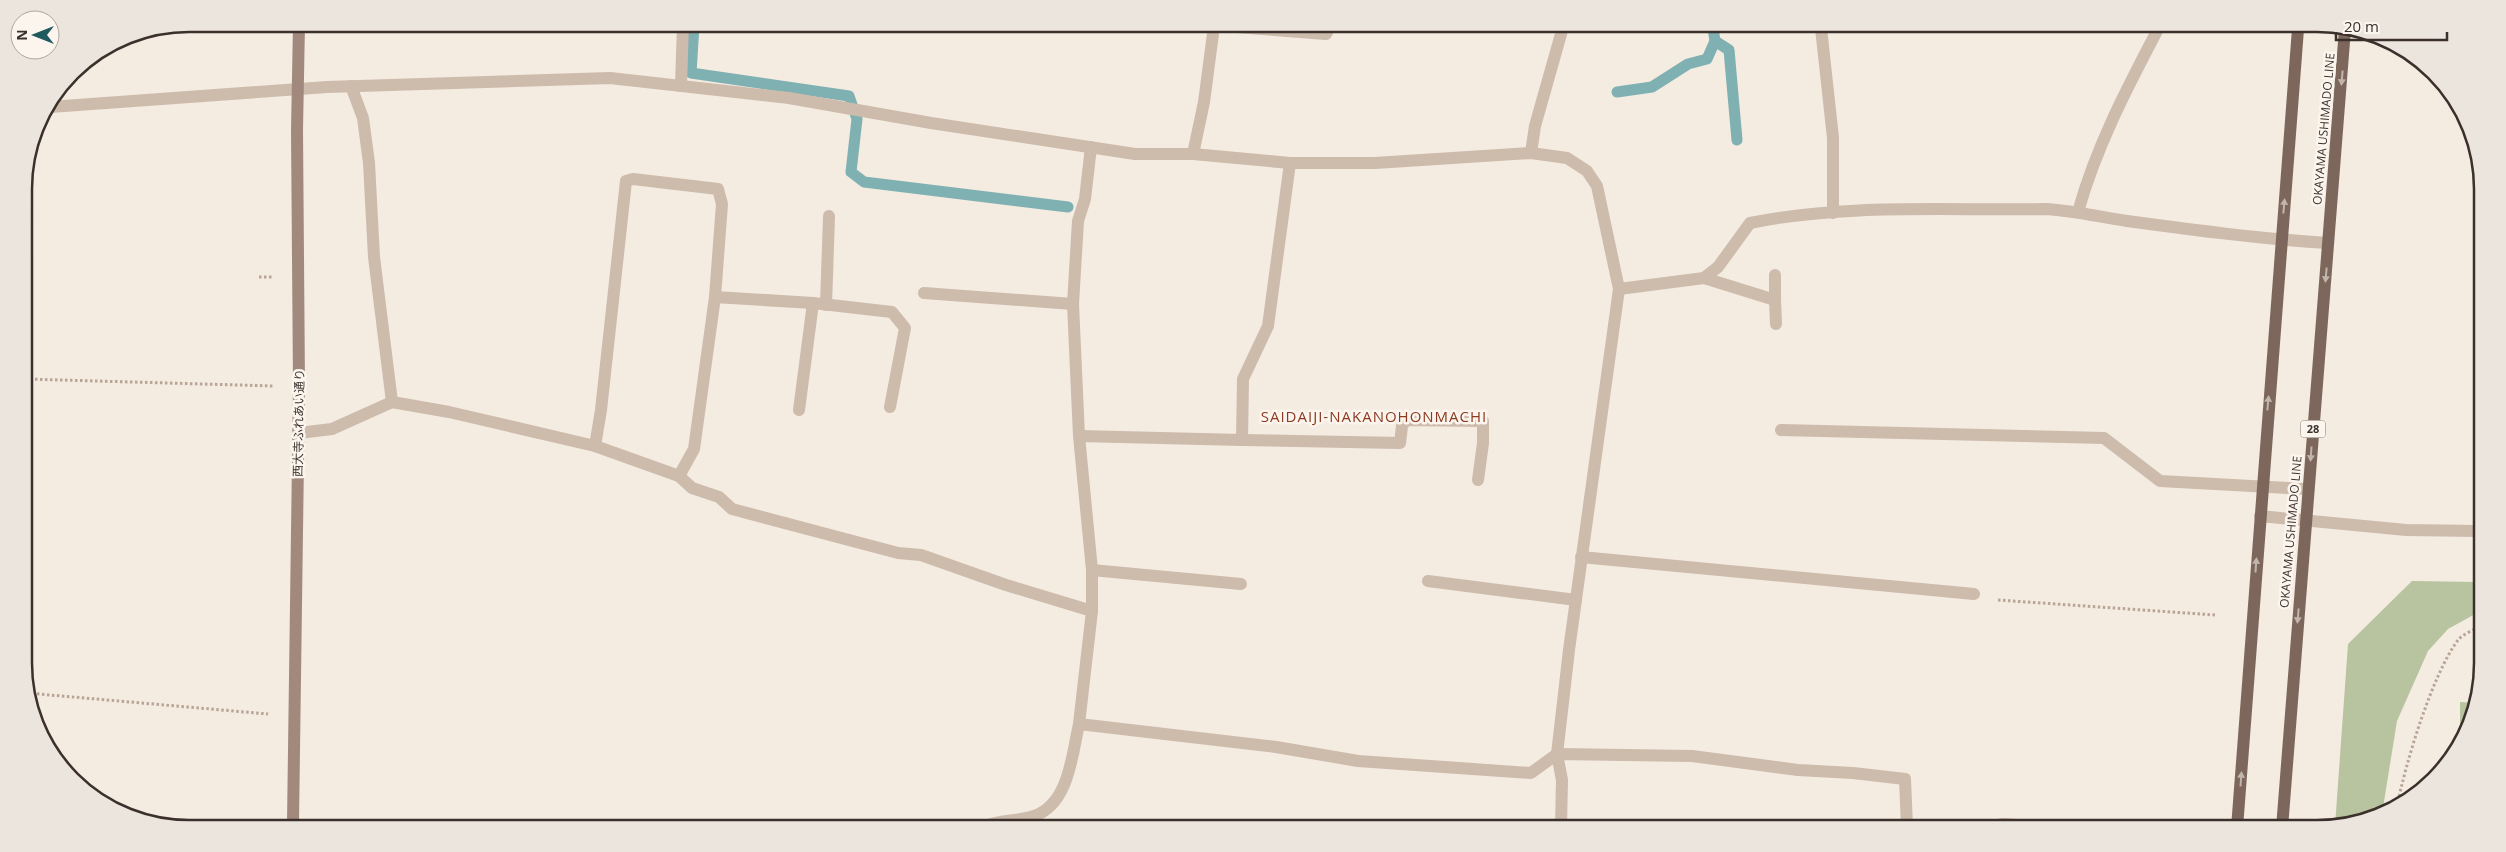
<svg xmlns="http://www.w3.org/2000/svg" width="2506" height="852" font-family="'Open Sans','Noto Sans JP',sans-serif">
	<rect width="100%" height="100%" fill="#f4ebe1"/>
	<g fill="#b8c4a0">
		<path d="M 2412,581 L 2477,582 L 2477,613 L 2448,629 L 2428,651 L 2397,721 L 2382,814 L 2335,826 L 2348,644 Z"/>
		<path d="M 2460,702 L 2477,703 L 2460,742 Z"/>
	</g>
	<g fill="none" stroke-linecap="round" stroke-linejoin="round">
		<g stroke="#7fb0b2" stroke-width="11">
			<path d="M 694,25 L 691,73 L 849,96 L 857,119 L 851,172 L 864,182 L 1068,207"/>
			<path d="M 1715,41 L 1729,50 L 1737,140"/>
			<path d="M 1617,92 L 1652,87 L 1688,64 L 1707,59 L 1715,41 L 1713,28"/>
		</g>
		<g stroke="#b9a596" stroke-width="3" stroke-dasharray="2.5 2.5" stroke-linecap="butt">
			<path d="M 259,277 L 273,277"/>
			<path d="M 25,379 L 274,386"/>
			<path d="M 1998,600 L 2215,615"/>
			<path d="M 27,693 L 268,714"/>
			<path d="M 2397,806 C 2406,762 2432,675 2458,640 C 2462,635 2471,631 2477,628"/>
		</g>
		<g stroke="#cdbbac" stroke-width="12">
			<path d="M 1223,26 L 1326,34 L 1330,27"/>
			<path d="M 1821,28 L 1833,138 L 1833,213"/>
			<path d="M 351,86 L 363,118 L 369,163 L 374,257 L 392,402"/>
			<path d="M 681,86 L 683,25"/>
			<path d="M 50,107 L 327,87 L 610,78 L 789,98 L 931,123 L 1135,154 L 1193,154 L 1290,163 L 1375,163 L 1531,153 L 1567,158 L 1587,171 L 1597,186 L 1619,289 L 1569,650 L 1557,754 L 1562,780 L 1561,826"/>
			<path d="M 1091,147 L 1085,199 L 1078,221 L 1073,304 L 1079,436 L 1092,570 L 1092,611"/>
			<path d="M 1531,153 L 1535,126 L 1563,27"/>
			<path d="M 1193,154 L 1204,102 L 1214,26"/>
			<path d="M 2078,212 C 2096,147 2127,88 2158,29"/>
			<path d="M 1775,275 L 1775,300"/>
			<path d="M 1704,278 L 1775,300 L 1776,324"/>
			<path d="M 1619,289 L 1704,278 L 1718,267 L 1750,223 C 1847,203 1949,211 2047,209 C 2075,211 2100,217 2127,221 C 2194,230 2261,239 2328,243"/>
			<path d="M 924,293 L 1073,304"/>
			<path d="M 826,305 L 829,216"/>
			<path d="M 799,410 L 813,303"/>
			<path d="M 1781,430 L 2104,438 L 2160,481 L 2308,489"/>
			<path d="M 299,433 L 332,429 L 392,402 L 449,412 L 595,446 L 679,476 L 692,488 L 719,497 L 732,509 L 898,553 L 921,555 L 1006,585 L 1092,611 L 1079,724"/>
			<path d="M 1079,436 L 1242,440 L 1243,379 L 1268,326 L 1290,163"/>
			<path d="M 1242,440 L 1400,443 L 1402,426 L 1406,420 L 1483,421 L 1483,443 L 1478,480"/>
			<path d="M 595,446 L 601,410 L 626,181 L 633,179 L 718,189 L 722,204 L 715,297"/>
			<path d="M 679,476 L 694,449 L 715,297 L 813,303 L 892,312 L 905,328 L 890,407"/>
			<path d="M 2260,516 L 2406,530 L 2477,531"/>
			<path d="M 1581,557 L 1974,594"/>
			<path d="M 1092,570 L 1241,584"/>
			<path d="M 1428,581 L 1576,600"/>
			<path d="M 988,825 C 1002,820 1019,821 1034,816 C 1069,804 1072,755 1079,724 L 1276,747 L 1358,761 L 1531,773 L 1557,754 L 1692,756 L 1798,770 L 1853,773 L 1905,779 L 1907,827"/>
			<path d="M 1989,827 L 2002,824 L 2051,827"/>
		</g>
		<path stroke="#a18a7d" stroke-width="12" d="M 293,823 L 299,386 L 297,130 L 299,24"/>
		<g stroke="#7d675c" stroke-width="12">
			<path d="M 2237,828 L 2298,29"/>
			<path d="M 2282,828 L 2345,29"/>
		</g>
	</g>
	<defs><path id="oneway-solid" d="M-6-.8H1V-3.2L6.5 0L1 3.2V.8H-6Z" transform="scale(1.25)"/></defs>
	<g fill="#c2b5ac">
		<use href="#oneway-solid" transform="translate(2342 78) rotate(95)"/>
		<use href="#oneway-solid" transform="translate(2284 206) rotate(-85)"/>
		<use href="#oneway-solid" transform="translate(2326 275) rotate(95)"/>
		<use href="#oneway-solid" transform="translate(2268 403) rotate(-85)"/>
		<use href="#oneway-solid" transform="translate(2311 454) rotate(94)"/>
		<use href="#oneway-solid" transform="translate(2256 565) rotate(-86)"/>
		<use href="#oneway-solid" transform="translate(2298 616) rotate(95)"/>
		<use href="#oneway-solid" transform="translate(2241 779) rotate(-86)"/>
	</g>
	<g text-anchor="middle" stroke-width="5" stroke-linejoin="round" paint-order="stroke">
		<rect fill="#fbf5ee" stroke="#756b66" stroke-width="1" x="2300.5" y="420.5" width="25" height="17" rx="4"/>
		<g font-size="11" font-weight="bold" fill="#3b302b">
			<text x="2313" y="433">28</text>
		</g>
		<g font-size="12" fill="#3b302b" stroke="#fbf5ee">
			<text transform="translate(2324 129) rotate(-85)" y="4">OKAYAMA USHIMADO LINE</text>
			<text transform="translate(299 423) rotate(-89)" y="4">西大寺ふれあい通り</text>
			<text transform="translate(2291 532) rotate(-85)" y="4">OKAYAMA USHIMADO LINE</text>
		</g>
		<g font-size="15" letter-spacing="1" fill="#8c3b22" stroke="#fbf5ee">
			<text x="1374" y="422">SAIDAIJI-NAKANOHONMACHI</text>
		</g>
	</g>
	<path d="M0 0H2506V852H0ZM189 32H2317A157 157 0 0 1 2474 189V663A157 157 0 0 1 2317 820H189A157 157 0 0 1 32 663V189A157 157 0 0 1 189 32Z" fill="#ece5de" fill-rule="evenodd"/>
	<path fill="none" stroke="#3b302b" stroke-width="2.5" d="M189 32H2317A157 157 0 0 1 2474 189V663A157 157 0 0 1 2317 820H189A157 157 0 0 1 32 663V189A157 157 0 0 1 189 32Z"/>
	<g transform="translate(35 35) rotate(270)"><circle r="24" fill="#fbf5ee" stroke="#aea6a0"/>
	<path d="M0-4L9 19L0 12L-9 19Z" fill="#1f5a5e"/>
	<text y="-8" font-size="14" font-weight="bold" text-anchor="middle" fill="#3b302b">N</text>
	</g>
	<path d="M2336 32v8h111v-8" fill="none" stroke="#3b302b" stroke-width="2.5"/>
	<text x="2344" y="32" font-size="15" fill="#3b302b" stroke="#fbf5ee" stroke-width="4" paint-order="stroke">20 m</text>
</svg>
